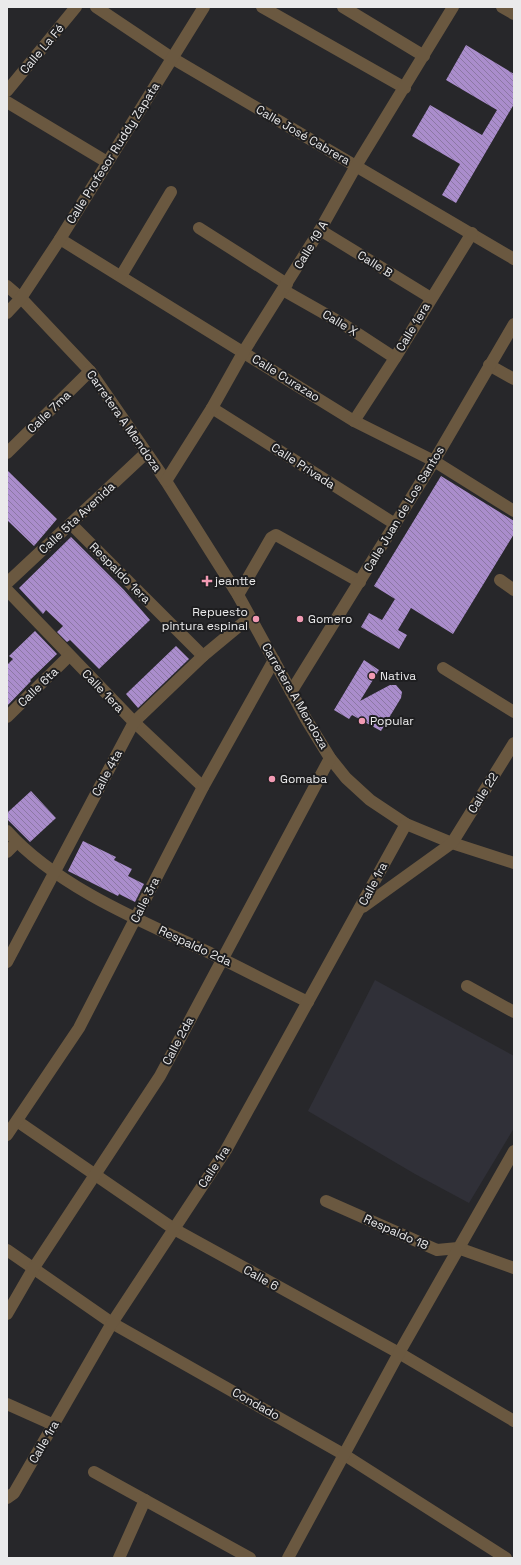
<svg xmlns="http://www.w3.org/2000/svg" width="521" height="1565" font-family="'Space Grotesk',sans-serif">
	<defs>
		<pattern id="building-back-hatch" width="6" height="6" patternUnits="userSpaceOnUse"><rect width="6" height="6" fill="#aa8dcc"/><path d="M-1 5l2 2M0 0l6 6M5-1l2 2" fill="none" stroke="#8c78a4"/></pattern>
	</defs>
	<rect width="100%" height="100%" fill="#27272a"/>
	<path fill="#303038" d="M 375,980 L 514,1056 L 514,1128 L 469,1203 L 415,1174 L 308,1111 Z"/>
	<g fill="url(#building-back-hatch)">
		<path d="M 466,45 L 514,74 L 514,104 L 456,203 L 442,195 L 460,164 L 412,136 L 430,105 L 482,135 L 497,110 L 446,80 Z"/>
		<path d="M 7,470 L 57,519 L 34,546 L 7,520 Z"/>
		<path d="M 441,476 L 514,521 L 514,534 L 453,634 L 411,608 L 398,630 L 407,635 L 399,649 L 361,627 L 369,613 L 382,620 L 395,599 L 374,586 Z"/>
		<path d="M 71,537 L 124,590 L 150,620 L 99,669 L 70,640 L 67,642 L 57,632 L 63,626 L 46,610 L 43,614 L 19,588 Z"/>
		<path d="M 35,631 L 57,654 L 30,680 L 31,681 L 7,706 L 7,665 L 13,659 L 9,656 Z"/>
		<path d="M 176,646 L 189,659 L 138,708 L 126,694 Z"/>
		<path d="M 364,660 L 379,670 L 360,701 L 390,685 L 396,685 L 402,692 L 401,698 L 381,731 L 352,715 L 349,719 L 334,710 Z"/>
		<path d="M 31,791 L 56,818 L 30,842 L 7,819 L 7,813 Z"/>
		<path d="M 83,841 L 116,857 L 114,860 L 132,869 L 128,876 L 144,884 L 135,902 L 119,894 L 118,896 L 68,871 Z"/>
	</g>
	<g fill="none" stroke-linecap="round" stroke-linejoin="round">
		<g stroke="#6a5840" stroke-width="12">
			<path d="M 96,7 L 172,58 L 514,259"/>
			<path d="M 262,7 L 405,88"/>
			<path d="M 343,7 L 424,56"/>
			<path d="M 502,7 L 514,14"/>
			<path d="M 7,91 L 76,7"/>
			<path d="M 7,102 L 107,162"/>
			<path d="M 199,228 L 287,284"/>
			<path d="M 320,230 L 431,298"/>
			<path d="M 60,239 L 354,421 L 434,461 L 514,511"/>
			<path d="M 121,276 L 171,192"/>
			<path d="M 7,286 L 21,298 L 90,371 L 166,481 L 238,595 L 306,719 L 330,758 L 346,778 L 370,800 L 406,824 L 452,843 L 514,863"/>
			<path d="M 283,290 L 343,324 L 395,358"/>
			<path d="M 7,313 L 21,298 L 60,239 L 204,7"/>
			<path d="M 489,365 L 514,379"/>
			<path d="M 212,408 L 395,524"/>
			<path d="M 354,421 L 395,358 L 472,233"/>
			<path d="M 7,453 L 90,371"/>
			<path d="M 166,481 L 212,408 L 244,351 L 320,230 L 356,166 L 453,7"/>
			<path d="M 71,524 L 203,656"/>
			<path d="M 500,580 L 514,590"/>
			<path d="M 7,583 L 146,453"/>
			<path d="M 7,590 L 134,722 L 203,787"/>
			<path d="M 238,595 L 271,538 L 276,535 L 360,582"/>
			<path d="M 443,668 L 514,712"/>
			<path d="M 291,692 L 434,461 L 514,324"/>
			<path d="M 7,717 L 69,656"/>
			<path d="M 7,831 C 57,887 143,922 210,953 C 243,969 275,986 308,1002"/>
			<path d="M 7,852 L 17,842"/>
			<path d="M 363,907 L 452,843 L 514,743"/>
			<path d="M 7,962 L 134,722 L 203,656 L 250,617"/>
			<path d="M 467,986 L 514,1012"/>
			<path d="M 17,1121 L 174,1229 L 399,1353 L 514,1421"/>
			<path d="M 7,1135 L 79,1028 L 203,787 L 274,660"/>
			<path d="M 326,1201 L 437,1250 L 458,1248 L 514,1268"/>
			<path d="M 7,1250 L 112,1323 L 343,1454 L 506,1558"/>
			<path d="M 7,1314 L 33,1269 L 160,1076 L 330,758"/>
			<path d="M 7,1404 L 54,1425"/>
			<path d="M 94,1472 L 250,1558"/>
			<path d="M 7,1498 L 14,1493 L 112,1323 L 226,1150 L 406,824"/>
			<path d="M 119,1558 L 145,1500"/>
			<path d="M 288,1558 L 399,1353 L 514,1151"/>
		</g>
	</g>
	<g fill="#f19ab3" stroke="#1e1e20" stroke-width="1.5">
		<path d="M205 575h4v4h4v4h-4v4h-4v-4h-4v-4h4z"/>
		<circle cx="256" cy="619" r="4"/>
		<circle cx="300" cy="619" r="4"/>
		<circle cx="372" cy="676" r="4"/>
		<circle cx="362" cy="721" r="4"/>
		<circle cx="272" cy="779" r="4"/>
	</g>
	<g text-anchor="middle" stroke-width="4" stroke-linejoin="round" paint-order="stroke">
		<g font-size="12" fill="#eaeaeb" stroke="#1e1e20">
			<text transform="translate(42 49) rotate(-50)" y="4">Calle La Fé</text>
			<text transform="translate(303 135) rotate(30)" y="4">Calle José Cabrera</text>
			<text transform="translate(113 153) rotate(-58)" y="4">Calle Profesor Ruddy Zapata</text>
			<text transform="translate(311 245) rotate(-59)" y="4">Calle 19 A</text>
			<text transform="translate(375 264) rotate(32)" y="4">Calle B</text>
			<text transform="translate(340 323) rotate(31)" y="4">Calle X</text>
			<text transform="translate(413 327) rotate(-59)" y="4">Calle 1era</text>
			<text transform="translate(286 378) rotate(32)" y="4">Calle Curazao</text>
			<text transform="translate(49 412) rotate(-44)" y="4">Calle 7ma</text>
			<text transform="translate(124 421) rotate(55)" y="4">Carretera A Mendoza</text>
			<text transform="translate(303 466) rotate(33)" y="4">Calle Privada</text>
			<text transform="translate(404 509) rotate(-59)" y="4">Calle Juan de Los Santos</text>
			<text transform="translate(77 518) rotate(-43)" y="4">Calle 5ta Avenida</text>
			<text transform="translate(120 573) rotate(45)" y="4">Respaldo 1era</text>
			<text transform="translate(38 687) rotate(-44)" y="4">Calle 6ta</text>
			<text transform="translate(103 691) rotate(46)" y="4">Calle 1era</text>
			<text transform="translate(295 696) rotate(60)" y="4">Carretera A Mendoza</text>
			<text transform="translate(107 773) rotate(-62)" y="4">Calle 4ta</text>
			<text transform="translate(483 793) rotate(-58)" y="4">Calle 22</text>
			<text transform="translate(373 884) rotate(-62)" y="4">Calle 1ra</text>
			<text transform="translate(145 900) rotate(-63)" y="4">Calle 3ra</text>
			<text transform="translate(195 946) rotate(25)" y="4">Respaldo 2da</text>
			<text transform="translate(178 1041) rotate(-62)" y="4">Calle 2da</text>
			<text transform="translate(214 1167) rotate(-57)" y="4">Calle 1ra</text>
			<text transform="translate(396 1232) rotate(24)" y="4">Respaldo 18</text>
			<text transform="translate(261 1278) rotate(29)" y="4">Calle 6</text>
			<text transform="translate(256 1404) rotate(29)" y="4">Condado</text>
			<text transform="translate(44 1442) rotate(-60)" y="4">Calle 1ra</text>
		</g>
		<g font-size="12" fill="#eaeaeb" stroke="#1e1e20" text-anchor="start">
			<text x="215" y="585">jeantte</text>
			<text x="248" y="616" text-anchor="end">Repuesto<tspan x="248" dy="14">pintura espinal</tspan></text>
			<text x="308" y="623">Gomero</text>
			<text x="380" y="680">Nativa</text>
			<text x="370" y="725">Popular</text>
			<text x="280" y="783">Gomaba</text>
		</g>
	</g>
	<rect width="521" height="1565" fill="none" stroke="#eaeaeb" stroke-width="16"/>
</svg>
